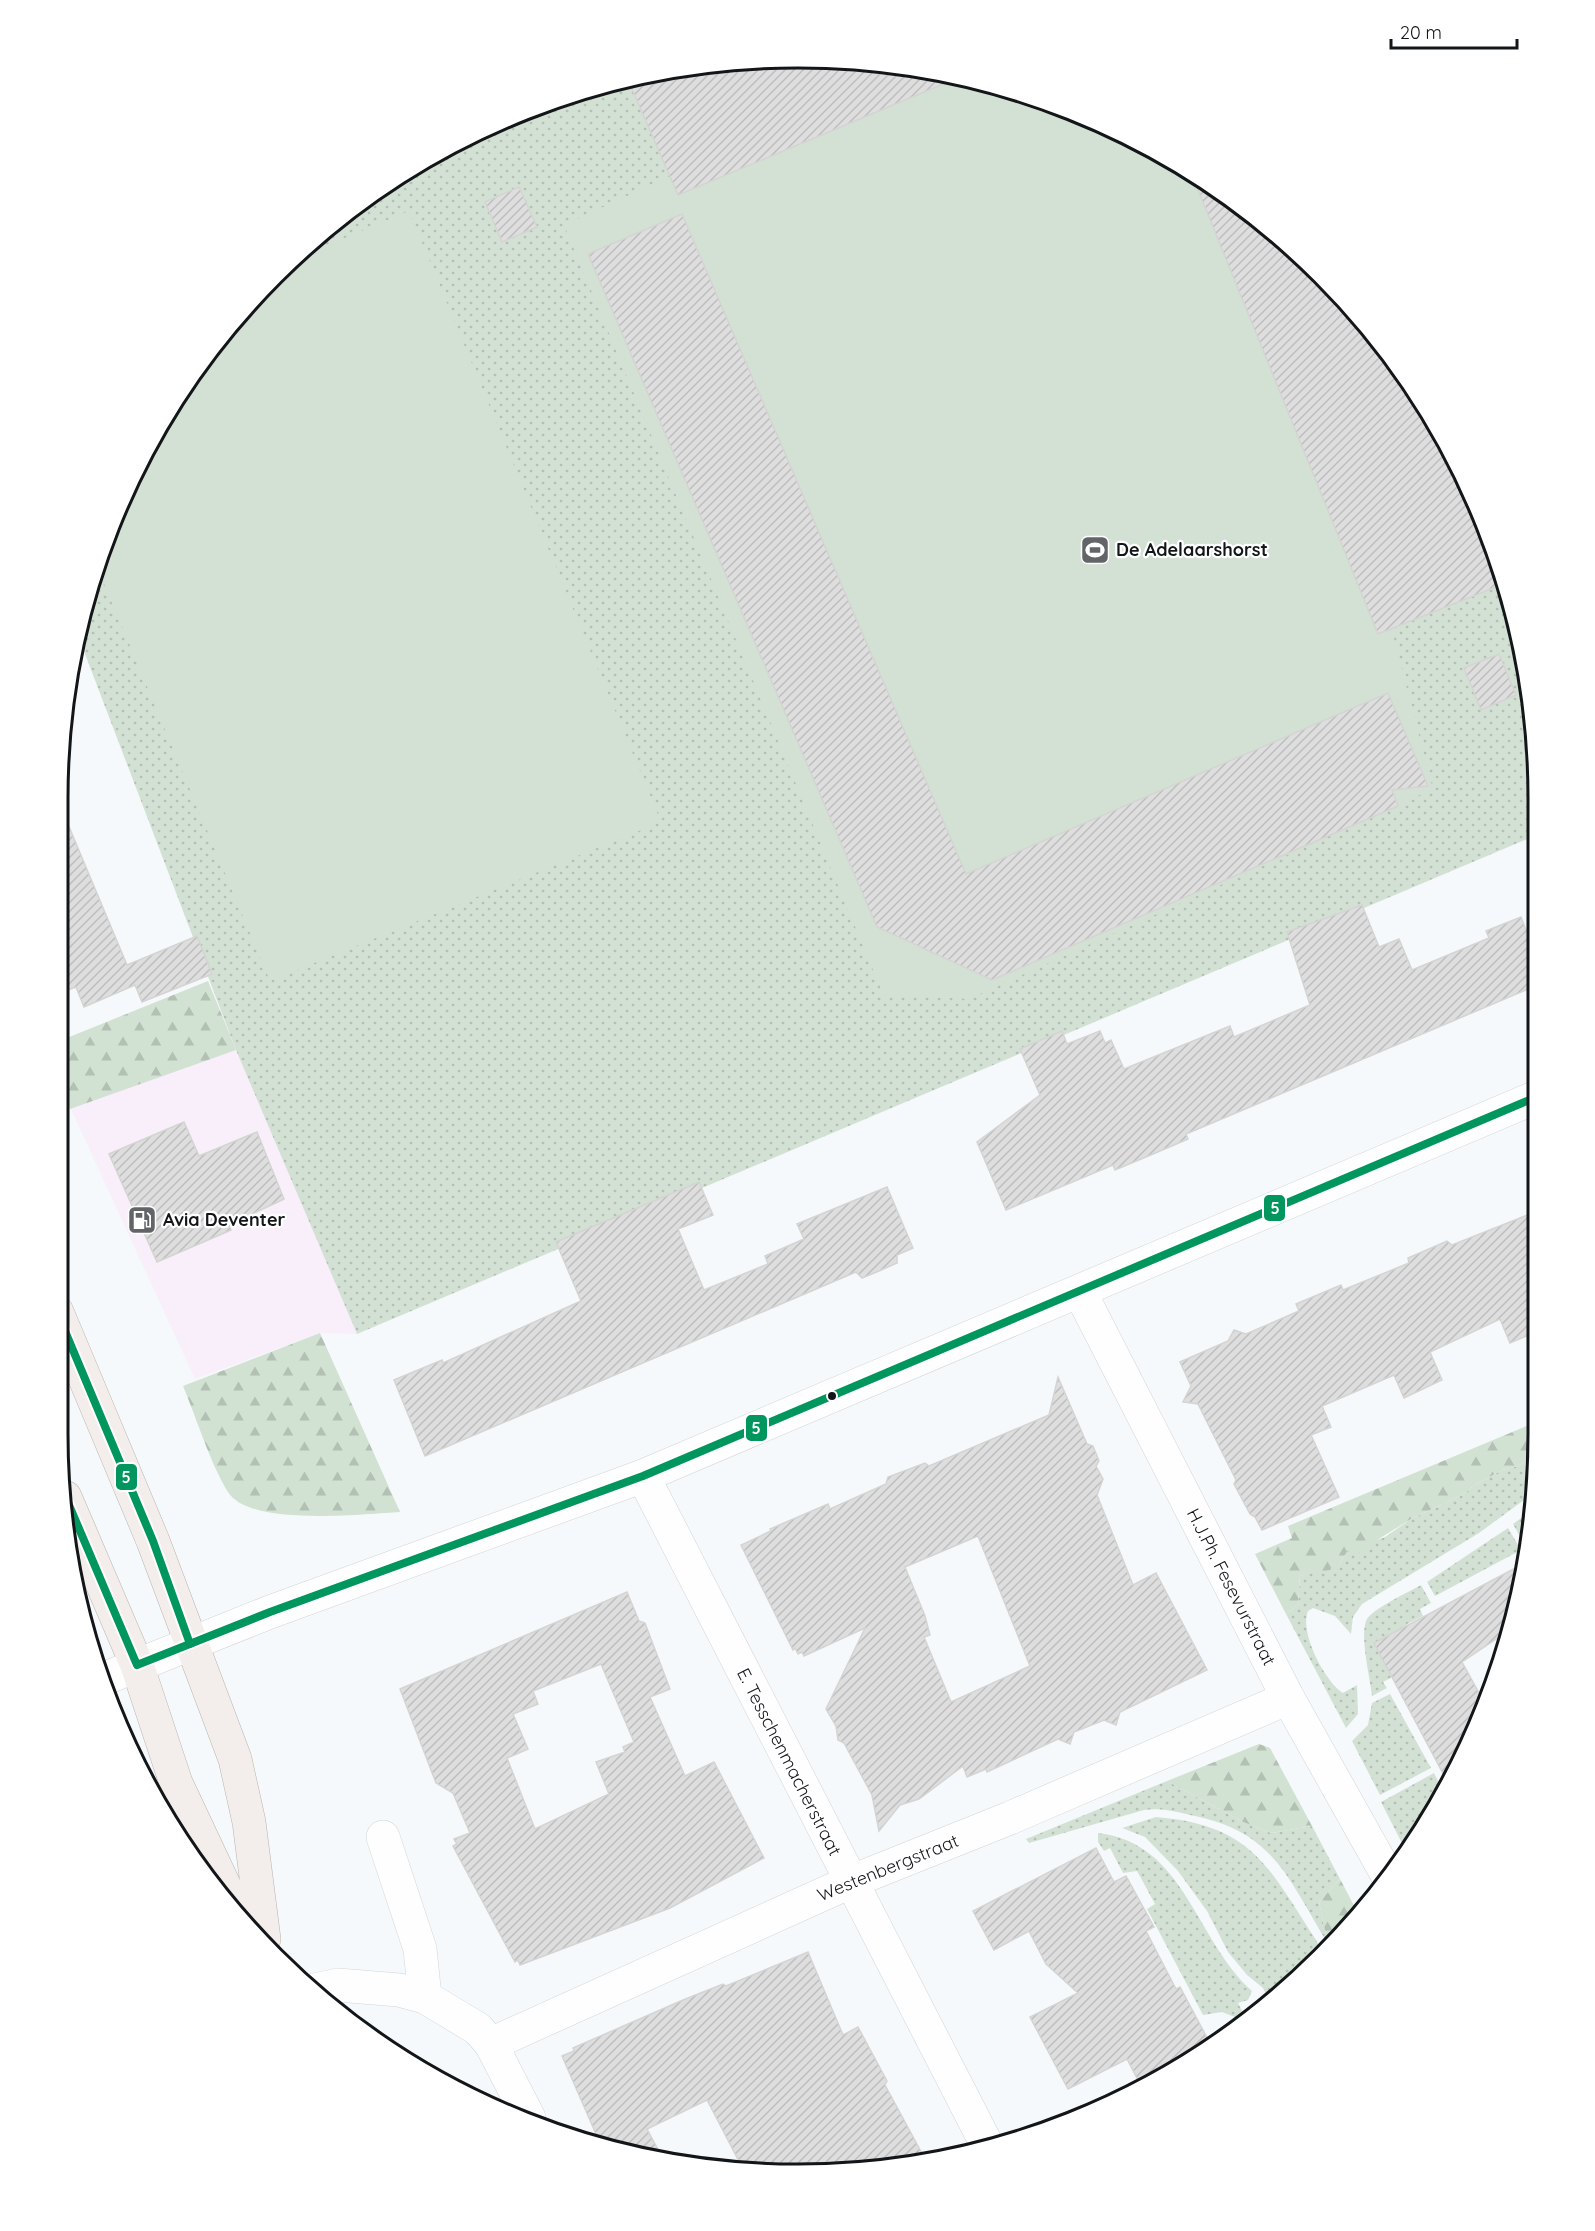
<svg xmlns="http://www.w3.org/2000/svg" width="1595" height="2231" font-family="Quicksand,sans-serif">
	<defs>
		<pattern id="grass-dots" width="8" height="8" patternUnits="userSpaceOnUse" patternTransform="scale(1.5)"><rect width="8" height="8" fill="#d3e1d4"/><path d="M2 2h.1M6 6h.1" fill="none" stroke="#b4c0b5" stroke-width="1.8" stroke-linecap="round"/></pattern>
		<pattern id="forest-firs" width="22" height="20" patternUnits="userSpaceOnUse" patternTransform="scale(1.5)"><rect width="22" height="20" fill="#d1e1d2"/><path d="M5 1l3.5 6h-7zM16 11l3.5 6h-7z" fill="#b3c0b4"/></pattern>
		<pattern id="building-hatch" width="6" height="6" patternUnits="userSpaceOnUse" patternTransform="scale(1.5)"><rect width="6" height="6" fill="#dfdede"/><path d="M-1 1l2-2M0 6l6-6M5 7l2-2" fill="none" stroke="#bebebe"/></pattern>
	</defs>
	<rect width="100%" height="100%" fill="#f6f9fb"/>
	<path fill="#f8effa" d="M 208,981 L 357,1334 L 320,1333 L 195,1379 L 57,1079 L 57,1042 Z"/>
	<g fill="url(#grass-dots)">
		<path d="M 846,59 L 989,82 L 1125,134 L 1354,310 L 1413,386 L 1481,514 L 1532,701 L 1532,837 L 357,1334 L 236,1050 L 77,633 L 113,514 L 156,427 L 241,310 L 310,241 L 428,156 L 570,94 L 701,63 Z"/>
		<path d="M 1530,1458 L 1536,1458 L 1535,1492 L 1479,1533 L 1362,1604 L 1353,1617 L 1351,1634 L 1335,1616 L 1313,1608 L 1308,1611 C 1299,1632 1325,1682 1343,1693 L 1357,1685 L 1358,1714 L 1346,1728 L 1286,1614 L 1298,1605 L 1300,1576 L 1340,1563 L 1348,1550 L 1385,1537 L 1411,1519 L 1464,1494 L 1473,1486 L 1502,1470 L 1518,1466 Z"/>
		<path d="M 1532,1510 L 1526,1547 L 1513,1524 Z"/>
		<path d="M 1508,1528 L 1521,1550 L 1435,1596 L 1427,1582 Z"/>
		<path d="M 1421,1585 L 1431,1603 L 1420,1609 L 1423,1616 L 1407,1624 L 1391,1678 L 1383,1682 L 1387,1688 L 1372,1696 C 1370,1677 1360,1638 1366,1621 C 1371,1609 1409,1592 1421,1585 Z"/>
		<path d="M 1390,1694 L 1431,1768 L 1380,1795 L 1352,1741 L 1368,1725 L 1372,1703 Z"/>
		<path d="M 1434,1773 L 1443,1791 L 1406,1851 L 1381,1802 Z"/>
		<path d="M 1167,1781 L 1243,1822 L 1271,1833 L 1312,1826 L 1340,1879 L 1319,1902 L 1328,1944 C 1287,1877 1274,1831 1190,1815 C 1173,1811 1161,1808 1144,1810 L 1029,1843 L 1026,1839 Z"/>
		<path d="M 1156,1817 C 1253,1825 1268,1867 1316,1940 L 1322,1952 L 1285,1990 L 1270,2002 L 1263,1988 L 1247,1975 L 1228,1952 L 1207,1911 L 1178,1871 L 1145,1837 L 1122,1828 Z"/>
		<path d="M 1098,1833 C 1185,1843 1195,1940 1252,1991 L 1248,2000 L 1238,2003 L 1242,2011 L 1260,2003 L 1263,2008 L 1245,2021 L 1222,2012 L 1203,2015 L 1147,1909 L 1155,1904 L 1137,1871 L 1123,1873 L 1110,1848 L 1104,1851 L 1098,1842 Z"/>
	</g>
	<g fill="url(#forest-firs)">
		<path d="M 208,981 L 236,1050 L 70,1109 L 57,1079 L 57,1042 Z"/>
		<path d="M 320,1333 L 400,1512 C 362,1514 250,1527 228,1492 C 211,1465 196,1417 183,1386 Z"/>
		<path d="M 1536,1422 L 1536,1458 L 1530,1458 L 1518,1466 L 1502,1470 L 1473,1486 L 1464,1494 L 1411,1519 L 1377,1540 L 1368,1550 L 1355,1553 L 1348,1550 L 1340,1563 L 1325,1572 L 1319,1571 L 1300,1576 L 1298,1605 L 1286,1614 L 1255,1554 L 1292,1538 L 1288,1526 Z"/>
		<path d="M 1259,1744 L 1270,1748 L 1312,1826 L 1271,1833 L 1243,1822 L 1167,1781 Z"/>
		<path d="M 1340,1879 L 1358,1913 L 1328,1945 L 1319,1902 Z"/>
	</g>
	<g fill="#d3e1d4">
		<path d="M 846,59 L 989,82 L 1125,134 L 1249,210 L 1354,310 L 1413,386 L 1481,514 L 1501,586 L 1391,627 L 1433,789 L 969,999 L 883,994 L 564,225 L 679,172 L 701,63 Z"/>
		<path d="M 409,211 L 661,822 L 270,981 L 97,567 L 113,514 L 156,427 L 241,310 L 290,261 Z"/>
	</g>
	<g fill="url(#building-hatch)" stroke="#d4d4d3" stroke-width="1.5" fill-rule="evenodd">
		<path d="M 846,59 L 960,77 L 678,195 L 628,80 L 701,63 Z"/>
		<path d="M 1192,175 L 1249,210 L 1354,310 L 1413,386 L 1478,507 L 1501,585 L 1378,634 Z"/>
		<path d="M 519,187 L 537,227 L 502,242 L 485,202 Z"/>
		<path d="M 682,214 L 966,874 L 1388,693 L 1428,786 L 1392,790 L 1398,806 L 992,980 L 877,927 L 588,254 Z"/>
		<path d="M 1499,654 L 1516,695 L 1481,710 L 1464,668 Z"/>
		<path d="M 57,798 L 127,965 L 197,936 L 212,974 L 142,1002 L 135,985 L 84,1007 L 76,987 L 57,994 Z"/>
		<path d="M 1362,905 L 1379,947 L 1399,939 L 1412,970 L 1489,938 L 1486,931 L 1521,917 L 1526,930 L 1533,927 L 1533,987 L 1186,1134 L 1188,1139 L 1153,1154 L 1115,1170 L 1113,1165 L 1006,1210 L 977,1142 L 1040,1095 L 1020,1049 L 1062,1031 L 1067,1044 L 1100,1031 L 1105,1043 L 1111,1040 L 1124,1069 L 1230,1026 L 1234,1037 L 1310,1005 L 1287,932 Z"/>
		<path d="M 184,1122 L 199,1156 L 257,1132 L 284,1199 L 229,1225 L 231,1230 L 157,1262 L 109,1154 Z"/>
		<path d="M 699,1182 L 713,1215 L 678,1229 L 704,1290 L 768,1264 L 765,1256 L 804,1239 L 797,1224 L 887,1187 L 913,1248 L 897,1255 L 897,1263 L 879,1271 L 862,1278 L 856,1272 L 425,1456 L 394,1380 L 442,1360 L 443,1363 L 581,1301 L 556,1242 Z"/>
		<path d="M 1535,1212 L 1536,1332 L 1510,1343 L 1500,1319 L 1430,1352 L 1442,1380 L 1404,1398 L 1394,1375 L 1322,1406 L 1331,1427 L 1311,1435 L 1339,1497 L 1262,1530 L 1255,1517 L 1250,1514 L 1234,1484 L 1236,1480 L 1198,1404 L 1183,1402 L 1191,1386 L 1180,1362 L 1228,1341 L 1234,1330 L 1246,1334 L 1299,1311 L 1296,1304 L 1341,1285 L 1343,1290 L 1409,1263 L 1408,1258 L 1447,1241 L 1452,1245 Z"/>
		<path d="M 1058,1377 L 1087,1444 L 1093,1446 L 1099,1461 L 1096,1466 L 1103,1479 L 1097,1495 L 1133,1585 L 1156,1573 L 1207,1670 L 1120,1712 L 1116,1725 L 1104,1720 L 1074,1732 L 1070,1744 L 1058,1739 L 987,1772 L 986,1769 L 967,1777 L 963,1766 L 919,1799 L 900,1805 L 879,1831 L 872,1795 L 844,1743 L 838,1740 L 836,1726 L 826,1709 L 865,1628 L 804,1656 L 802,1652 L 798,1654 L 795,1648 L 793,1650 L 741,1545 L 771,1531 L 770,1529 L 828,1504 L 830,1509 L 886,1484 L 888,1477 L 925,1463 L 929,1466 L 1049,1415 ZM 978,1536 L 1030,1666 L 951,1702 L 924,1637 L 930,1635 L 925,1616 L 905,1567 Z"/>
		<path d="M 1523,1564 L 1511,1629 L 1462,1662 L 1484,1702 L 1461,1761 L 1448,1783 L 1374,1643 Z"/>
		<path d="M 627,1592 L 639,1621 L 645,1623 L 670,1689 L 650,1697 L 685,1776 L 714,1762 L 764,1858 L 670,1908 L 520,1965 L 518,1960 L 515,1962 L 453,1846 L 457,1844 L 454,1839 L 470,1833 L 453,1793 L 436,1783 L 400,1689 ZM 601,1664 L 634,1742 L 623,1747 L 625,1752 L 596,1762 L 609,1794 L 535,1829 L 507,1758 L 528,1749 L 513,1714 L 538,1704 L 533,1691 Z"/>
		<path d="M 1096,1848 L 1114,1882 L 1126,1876 L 1154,1927 L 1146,1931 L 1176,1989 L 1180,1987 L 1212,2047 L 1141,2086 L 1127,2059 L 1068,2089 L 1030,2017 L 1078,1993 L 1046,1964 L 1029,1931 L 994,1950 L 973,1911 Z"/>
		<path d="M 808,1952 L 843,2035 L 858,2027 L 887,2081 L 885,2085 L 925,2159 L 894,2168 L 797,2174 L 743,2169 L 707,2100 L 647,2129 L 664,2161 L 653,2160 L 599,2141 L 562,2056 L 574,2051 L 573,2048 L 683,2000 L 723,1984 L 726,1986 Z"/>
	</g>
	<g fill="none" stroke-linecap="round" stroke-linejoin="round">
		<g stroke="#d2d5d8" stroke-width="34">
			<g id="minor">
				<path d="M 1080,1292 L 1288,1698 L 1389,1878"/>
				<path d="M 643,1476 L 986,2143"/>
				<path d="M 383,1837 L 420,1949 L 425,1997"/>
				<path d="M 310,1991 L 338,1985 L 399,1990 L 425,1997 L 478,2029 L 491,2044 L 529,2118"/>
				<path d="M 491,2044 L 850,1882 L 1010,1818 L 1288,1698"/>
			</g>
		</g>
		<g stroke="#d2d5d8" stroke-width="34">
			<path id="tertiary" d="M 190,1644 L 270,1612 L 643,1476 L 1534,1098"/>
		</g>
		<g stroke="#d2d5d8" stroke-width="34">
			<path id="secondary" d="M 101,1680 L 190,1644"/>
		</g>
		<g stroke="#bbb4af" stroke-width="34">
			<g id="primary">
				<path d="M 57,1312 L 153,1541 L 235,1759 L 249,1822 L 264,1939"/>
				<path d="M 65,1497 L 137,1665 L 176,1783 L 232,1902"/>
			</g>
		</g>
		<use href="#minor" stroke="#fefefe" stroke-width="33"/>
		<use href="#tertiary" stroke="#fefefe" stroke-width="33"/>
		<use href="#secondary" stroke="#fefefe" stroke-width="33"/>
		<use href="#primary" stroke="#f3eeeb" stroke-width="33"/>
		<g stroke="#fff" stroke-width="12">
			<g id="bus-1">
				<path d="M 57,1312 L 153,1541 L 190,1644"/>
				<path d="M 66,1498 L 137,1665 L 270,1612 L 643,1476 L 1534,1098"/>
			</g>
		</g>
		<use href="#bus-1" stroke="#00965e" stroke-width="8"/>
	</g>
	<defs>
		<g id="stadium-square" transform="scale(1.5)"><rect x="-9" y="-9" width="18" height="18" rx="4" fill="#626568" stroke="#fff"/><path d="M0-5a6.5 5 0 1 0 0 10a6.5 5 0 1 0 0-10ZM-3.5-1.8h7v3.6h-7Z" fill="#fff"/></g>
		<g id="fuel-square" transform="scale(1.5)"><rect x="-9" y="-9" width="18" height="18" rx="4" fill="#626568" stroke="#fff"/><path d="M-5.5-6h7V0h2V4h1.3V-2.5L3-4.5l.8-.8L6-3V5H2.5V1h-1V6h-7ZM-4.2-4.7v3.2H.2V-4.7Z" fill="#fff"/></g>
	</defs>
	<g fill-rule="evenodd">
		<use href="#stadium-square" x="1095" y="550"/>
		<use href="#fuel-square" x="142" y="1220"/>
	</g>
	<circle fill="#131619" stroke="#fff" stroke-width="2" cx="832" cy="1396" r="5"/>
	<g text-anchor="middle" stroke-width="4.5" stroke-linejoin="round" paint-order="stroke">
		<g font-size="18" font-weight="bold" fill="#131619" stroke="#fff" text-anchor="start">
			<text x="1116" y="556">De Adelaarshorst</text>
			<text x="163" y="1226">Avia Deventer</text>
		</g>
		<g font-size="18" fill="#131619" stroke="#fff">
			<text transform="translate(1231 1587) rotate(63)" y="6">H.J.Ph. Fesevurstraat</text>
			<text transform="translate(789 1762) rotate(63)" y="6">E. Tesschenmacherstraat</text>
			<text transform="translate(888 1868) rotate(-22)" y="6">Westenbergstraat</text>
		</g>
	</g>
	<path d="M0 0H1595V2231H0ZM798 68H798A730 730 0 0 1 1528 798V1434A730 730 0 0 1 798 2164H798A730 730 0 0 1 68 1434V798A730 730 0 0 1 798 68Z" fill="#fff" fill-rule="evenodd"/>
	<path fill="none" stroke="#131619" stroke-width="3" d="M798 68H798A730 730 0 0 1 1528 798V1434A730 730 0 0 1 798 2164H798A730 730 0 0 1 68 1434V798A730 730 0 0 1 798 68Z"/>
	<g stroke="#fff" stroke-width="2">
		<rect x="1263" y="1194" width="23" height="28" rx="6" fill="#00965e"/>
		<rect x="745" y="1414" width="23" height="28" rx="6" fill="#00965e"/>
		<rect x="115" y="1463" width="23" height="28" rx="6" fill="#00965e"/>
	</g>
	<g font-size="16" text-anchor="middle" font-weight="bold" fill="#fff">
		<text x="1275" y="1214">5</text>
		<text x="756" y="1434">5</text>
		<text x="126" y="1483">5</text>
	</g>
	<path d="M1391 39v9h126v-9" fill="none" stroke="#131619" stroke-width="3"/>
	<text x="1400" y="39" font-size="18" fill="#131619" stroke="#ffffff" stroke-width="4.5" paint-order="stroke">20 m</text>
</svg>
